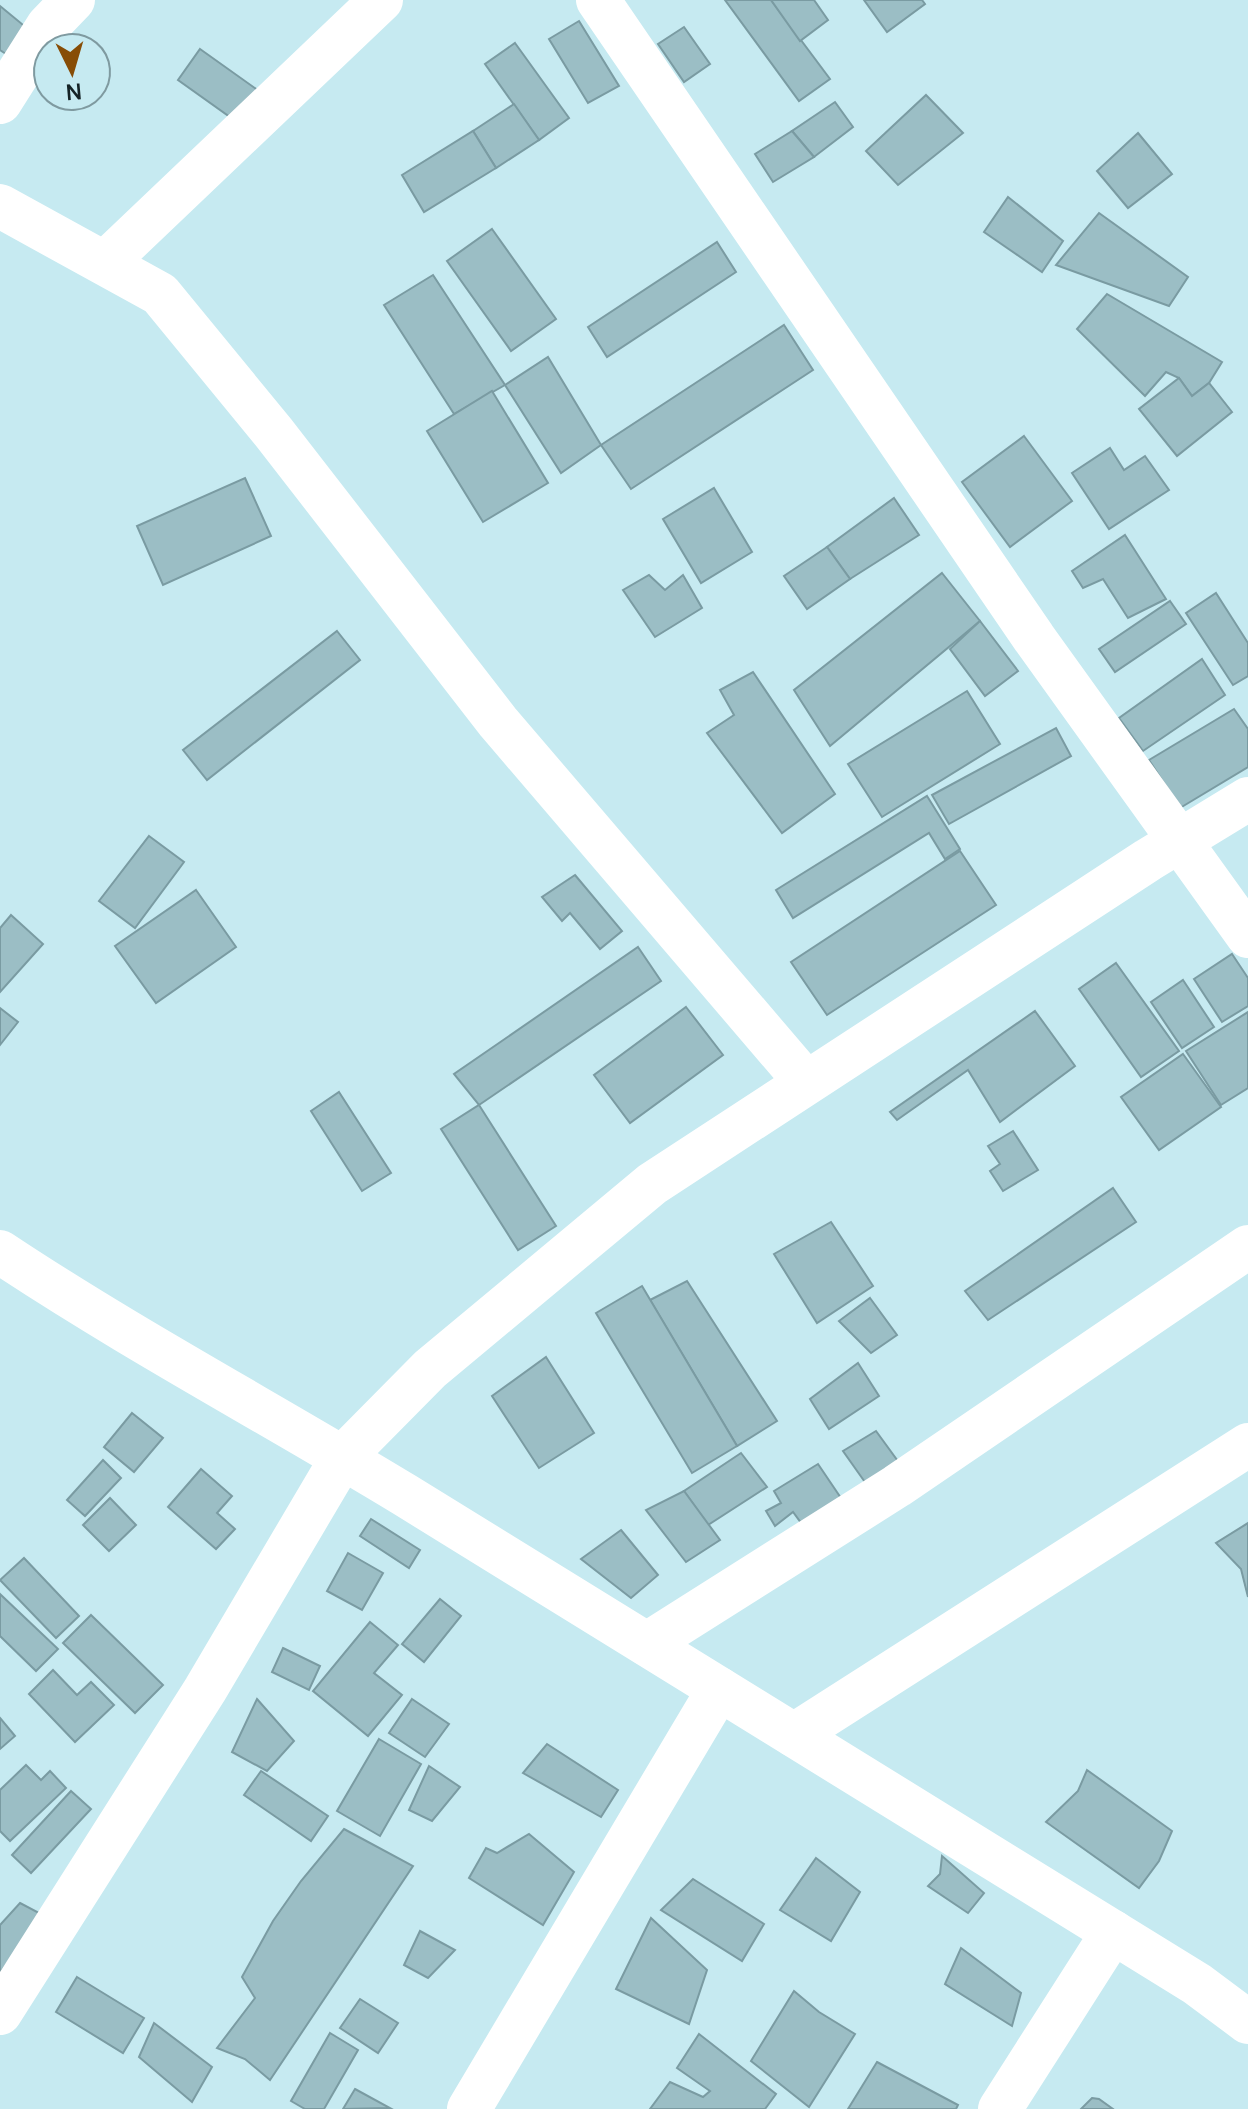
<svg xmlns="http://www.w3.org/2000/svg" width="1248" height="2109" font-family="Manrope,sans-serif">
	<rect width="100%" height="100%" fill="#c6eaf1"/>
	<g fill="#9bbec5" stroke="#7a9ba2" stroke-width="2">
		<path d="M 725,0 L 771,0 L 830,79 L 799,101 Z"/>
		<path d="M 771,0 L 814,0 L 828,20 L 800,41 Z"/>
		<path d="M 864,0 L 922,0 L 925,4 L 887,32 Z"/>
		<path d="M 0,6 L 28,29 L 6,54 L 0,50 Z"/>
		<path d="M 579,21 L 619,86 L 588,103 L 549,39 Z"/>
		<path d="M 684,27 L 710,64 L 684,82 L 658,44 Z"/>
		<path d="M 515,43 L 569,118 L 539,140 L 485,64 Z"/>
		<path d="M 200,49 L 259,91 L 237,122 L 178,80 Z"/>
		<path d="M 926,95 L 963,133 L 898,185 L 866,151 Z"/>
		<path d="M 835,102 L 853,127 L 814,157 L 792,131 Z"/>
		<path d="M 514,104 L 539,140 L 496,168 L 473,131 Z"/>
		<path d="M 473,131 L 496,168 L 424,212 L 402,175 Z"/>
		<path d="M 792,131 L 814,157 L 773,182 L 755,154 Z"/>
		<path d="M 1138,133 L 1172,174 L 1128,208 L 1097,171 Z"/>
		<path d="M 1008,197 L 1063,241 L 1042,272 L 984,232 Z"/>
		<path d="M 1099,213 L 1188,277 L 1169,306 L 1056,265 Z"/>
		<path d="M 492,229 L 556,319 L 511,351 L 447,261 Z"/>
		<path d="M 717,242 L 736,272 L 607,357 L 588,327 Z"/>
		<path d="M 433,275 L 505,385 L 454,414 L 384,305 Z"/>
		<path d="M 1107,294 L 1222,362 L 1209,383 L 1192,396 L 1179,378 L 1166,372 L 1145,396 L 1077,329 Z"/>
		<path d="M 784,325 L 813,370 L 631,489 L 601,445 Z"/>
		<path d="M 548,357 L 601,445 L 561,473 L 505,385 Z"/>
		<path d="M 1179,378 L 1192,396 L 1209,383 L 1232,412 L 1177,456 L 1139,409 Z"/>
		<path d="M 492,391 L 548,483 L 483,522 L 427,431 Z"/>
		<path d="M 1024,436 L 1072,501 L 1010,547 L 962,482 Z"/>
		<path d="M 1110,448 L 1124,470 L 1145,456 L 1169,490 L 1109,529 L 1072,473 Z"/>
		<path d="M 245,478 L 271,536 L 163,585 L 137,526 Z"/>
		<path d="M 714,488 L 752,552 L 701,583 L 663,519 Z"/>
		<path d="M 894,498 L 919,535 L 850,579 L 827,547 Z"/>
		<path d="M 1125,535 L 1166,599 L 1128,618 L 1103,579 L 1083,588 L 1072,571 Z"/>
		<path d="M 827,547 L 850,579 L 807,609 L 784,576 Z"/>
		<path d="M 942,573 L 980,621 L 830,746 L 794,690 Z"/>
		<path d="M 649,575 L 665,590 L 683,575 L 702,608 L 655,637 L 623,590 Z"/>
		<path d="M 1216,593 L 1248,643 L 1248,676 L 1233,685 L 1186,613 Z"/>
		<path d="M 1170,601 L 1186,624 L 1115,672 L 1099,649 Z"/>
		<path d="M 980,621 L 1018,671 L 985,696 L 950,649 Z"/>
		<path d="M 337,631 L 360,660 L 207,780 L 183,750 Z"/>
		<path d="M 1202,659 L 1225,695 L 1143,751 L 1119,718 Z"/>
		<path d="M 753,672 L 835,794 L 782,833 L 707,733 L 734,715 L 720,690 Z"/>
		<path d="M 967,691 L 1000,744 L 882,817 L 848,764 Z"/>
		<path d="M 1234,709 L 1248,729 L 1248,767 L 1180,808 L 1149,760 Z"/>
		<path d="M 1056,728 L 1071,756 L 949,824 L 932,795 Z"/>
		<path d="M 927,796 L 960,849 L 945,859 L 929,833 L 793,918 L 776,890 Z"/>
		<path d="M 149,836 L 184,862 L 135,928 L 99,901 Z"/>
		<path d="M 960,851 L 996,905 L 827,1015 L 791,962 Z"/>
		<path d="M 575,875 L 622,931 L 600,949 L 570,913 L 562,921 L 542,897 Z"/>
		<path d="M 196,890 L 236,947 L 156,1003 L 115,946 Z"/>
		<path d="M 11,915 L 43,944 L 0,992 L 0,928 Z"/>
		<path d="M 638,947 L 661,981 L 479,1105 L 454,1074 Z"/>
		<path d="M 1232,954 L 1248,978 L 1248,1006 L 1222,1022 L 1194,979 Z"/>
		<path d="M 1116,963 L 1179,1051 L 1141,1077 L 1079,989 Z"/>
		<path d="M 1183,980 L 1214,1027 L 1182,1048 L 1151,1002 Z"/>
		<path d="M 686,1007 L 723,1055 L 630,1123 L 594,1075 Z"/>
		<path d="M 0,1008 L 18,1022 L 0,1045 Z"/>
		<path d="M 1035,1011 L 1075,1066 L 1000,1122 L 968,1070 L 897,1120 L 890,1112 Z"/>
		<path d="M 1248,1012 L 1248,1088 L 1221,1105 L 1186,1051 Z"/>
		<path d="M 1183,1054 L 1221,1107 L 1159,1150 L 1121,1097 Z"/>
		<path d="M 339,1092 L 391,1173 L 362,1191 L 311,1111 Z"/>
		<path d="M 479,1105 L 556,1226 L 518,1250 L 441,1129 Z"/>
		<path d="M 1013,1131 L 1038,1170 L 1003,1191 L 990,1171 L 1000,1164 L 988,1146 Z"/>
		<path d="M 1113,1188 L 1136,1222 L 988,1320 L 965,1291 Z"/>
		<path d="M 831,1222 L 873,1286 L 817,1323 L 774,1254 Z"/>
		<path d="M 687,1281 L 777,1421 L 737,1446 L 650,1300 Z"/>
		<path d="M 642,1286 L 737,1446 L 692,1473 L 596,1313 Z"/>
		<path d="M 870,1298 L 897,1335 L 871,1353 L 839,1321 Z"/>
		<path d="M 546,1357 L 594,1433 L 539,1468 L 492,1396 Z"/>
		<path d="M 858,1363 L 879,1396 L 829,1429 L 810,1399 Z"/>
		<path d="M 132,1413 L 163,1438 L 134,1472 L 104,1447 Z"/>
		<path d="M 876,1431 L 900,1464 L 867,1485 L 843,1451 Z"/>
		<path d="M 741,1453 L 767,1487 L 708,1525 L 684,1491 Z"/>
		<path d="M 103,1460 L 121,1478 L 85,1516 L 67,1500 Z"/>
		<path d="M 818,1464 L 845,1504 L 807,1531 L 793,1512 L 775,1526 L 766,1511 L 781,1503 L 774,1491 Z"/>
		<path d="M 201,1469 L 232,1496 L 217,1513 L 235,1529 L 216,1549 L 168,1507 Z"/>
		<path d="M 684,1491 L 720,1540 L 686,1562 L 646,1510 Z"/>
		<path d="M 110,1498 L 136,1525 L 109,1551 L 83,1525 Z"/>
		<path d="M 371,1519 L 420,1550 L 409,1568 L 360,1536 Z"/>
		<path d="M 1248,1523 L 1248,1597 L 1241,1569 L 1216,1543 Z"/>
		<path d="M 621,1530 L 658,1575 L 631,1598 L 581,1559 Z"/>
		<path d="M 348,1553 L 383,1573 L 362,1610 L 327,1591 Z"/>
		<path d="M 24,1558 L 79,1616 L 56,1638 L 0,1580 Z"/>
		<path d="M 0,1594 L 58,1649 L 36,1671 L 0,1636 Z"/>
		<path d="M 440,1599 L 461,1616 L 424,1662 L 402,1644 Z"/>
		<path d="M 91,1615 L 163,1685 L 135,1713 L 63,1643 Z"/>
		<path d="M 370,1622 L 398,1645 L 374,1673 L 402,1695 L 368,1736 L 313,1691 Z"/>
		<path d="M 283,1648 L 320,1666 L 309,1690 L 272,1672 Z"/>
		<path d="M 53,1670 L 77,1695 L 91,1682 L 114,1705 L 75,1742 L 29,1694 Z"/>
		<path d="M 257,1699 L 294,1741 L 267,1771 L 232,1752 Z"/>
		<path d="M 412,1699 L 449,1724 L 425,1757 L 389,1733 Z"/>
		<path d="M 0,1718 L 15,1736 L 0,1749 Z"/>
		<path d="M 379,1739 L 421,1764 L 380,1836 L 337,1811 Z"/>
		<path d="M 547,1744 L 618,1790 L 601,1817 L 523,1773 Z"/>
		<path d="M 26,1765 L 41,1780 L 50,1771 L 66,1788 L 10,1841 L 0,1831 L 0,1790 Z"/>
		<path d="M 429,1766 L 460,1787 L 432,1821 L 409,1810 Z"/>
		<path d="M 1087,1770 L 1172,1831 L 1159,1861 L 1139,1888 L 1046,1822 L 1078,1791 Z"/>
		<path d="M 261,1771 L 328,1816 L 311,1841 L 244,1795 Z"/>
		<path d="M 71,1791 L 91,1809 L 31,1873 L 12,1855 Z"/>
		<path d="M 344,1829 L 413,1866 L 270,2080 L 245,2059 L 217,2048 L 255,1998 L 242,1977 L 273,1921 L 301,1881 Z"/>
		<path d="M 529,1834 L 574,1872 L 543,1925 L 469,1878 L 486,1848 L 497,1853 Z"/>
		<path d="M 942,1856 L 984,1893 L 968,1913 L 928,1886 L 940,1874 Z"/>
		<path d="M 816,1858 L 860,1892 L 831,1941 L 780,1910 Z"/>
		<path d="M 693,1879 L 764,1924 L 742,1961 L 661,1910 Z"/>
		<path d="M 20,1903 L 43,1915 L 0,1973 L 0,1925 Z"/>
		<path d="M 651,1918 L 707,1970 L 689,2024 L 616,1989 Z"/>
		<path d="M 420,1931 L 455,1950 L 428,1978 L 404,1965 Z"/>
		<path d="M 961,1948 L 1021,1993 L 1012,2026 L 945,1984 Z"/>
		<path d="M 77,1977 L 144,2018 L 123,2053 L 56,2012 Z"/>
		<path d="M 794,1991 L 819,2012 L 855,2034 L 809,2107 L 751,2061 Z"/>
		<path d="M 360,1999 L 398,2023 L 378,2053 L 340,2028 Z"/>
		<path d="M 154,2023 L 212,2067 L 192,2102 L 139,2057 Z"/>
		<path d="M 330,2033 L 358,2050 L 324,2109 L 305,2109 L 291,2101 Z"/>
		<path d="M 699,2034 L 776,2094 L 765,2109 L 650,2109 L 670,2082 L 703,2097 L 710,2091 L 677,2068 Z"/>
		<path d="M 877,2062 L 958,2105 L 956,2109 L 848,2109 Z"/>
		<path d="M 355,2089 L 390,2108 L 343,2109 Z"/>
		<path d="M 1092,2098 L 1099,2099 L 1113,2109 L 1081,2109 Z"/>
	</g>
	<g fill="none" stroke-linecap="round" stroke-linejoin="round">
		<g stroke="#fff" stroke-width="44">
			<path d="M 598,0 L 1034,638 L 1248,936"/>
			<path d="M 0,102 L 48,26 L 73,0"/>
			<path d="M 0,206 L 160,294 L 274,433 L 498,722 L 805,1081"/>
			<path d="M 105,263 L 381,0"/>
			<path d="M 0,1252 C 131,1339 270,1413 405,1495 C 670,1657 933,1822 1197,1984 L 1248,2022"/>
			<path d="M 647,1644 L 897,1486 L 1248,1247"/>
			<path d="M 794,1735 L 1248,1445"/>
			<path d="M 0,2013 L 205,1690 L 342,1458 L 430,1369 L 652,1184 L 1148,860 L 1248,799"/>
			<path d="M 469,2109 L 719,1689"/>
			<path d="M 1000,2109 L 1113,1932"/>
		</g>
	</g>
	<g transform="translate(72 72) rotate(175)"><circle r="38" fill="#c6eaf1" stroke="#7f9aa0" stroke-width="2"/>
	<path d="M0-6L14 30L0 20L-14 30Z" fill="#874d06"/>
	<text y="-12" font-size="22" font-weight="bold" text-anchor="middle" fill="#152326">N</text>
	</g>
</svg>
